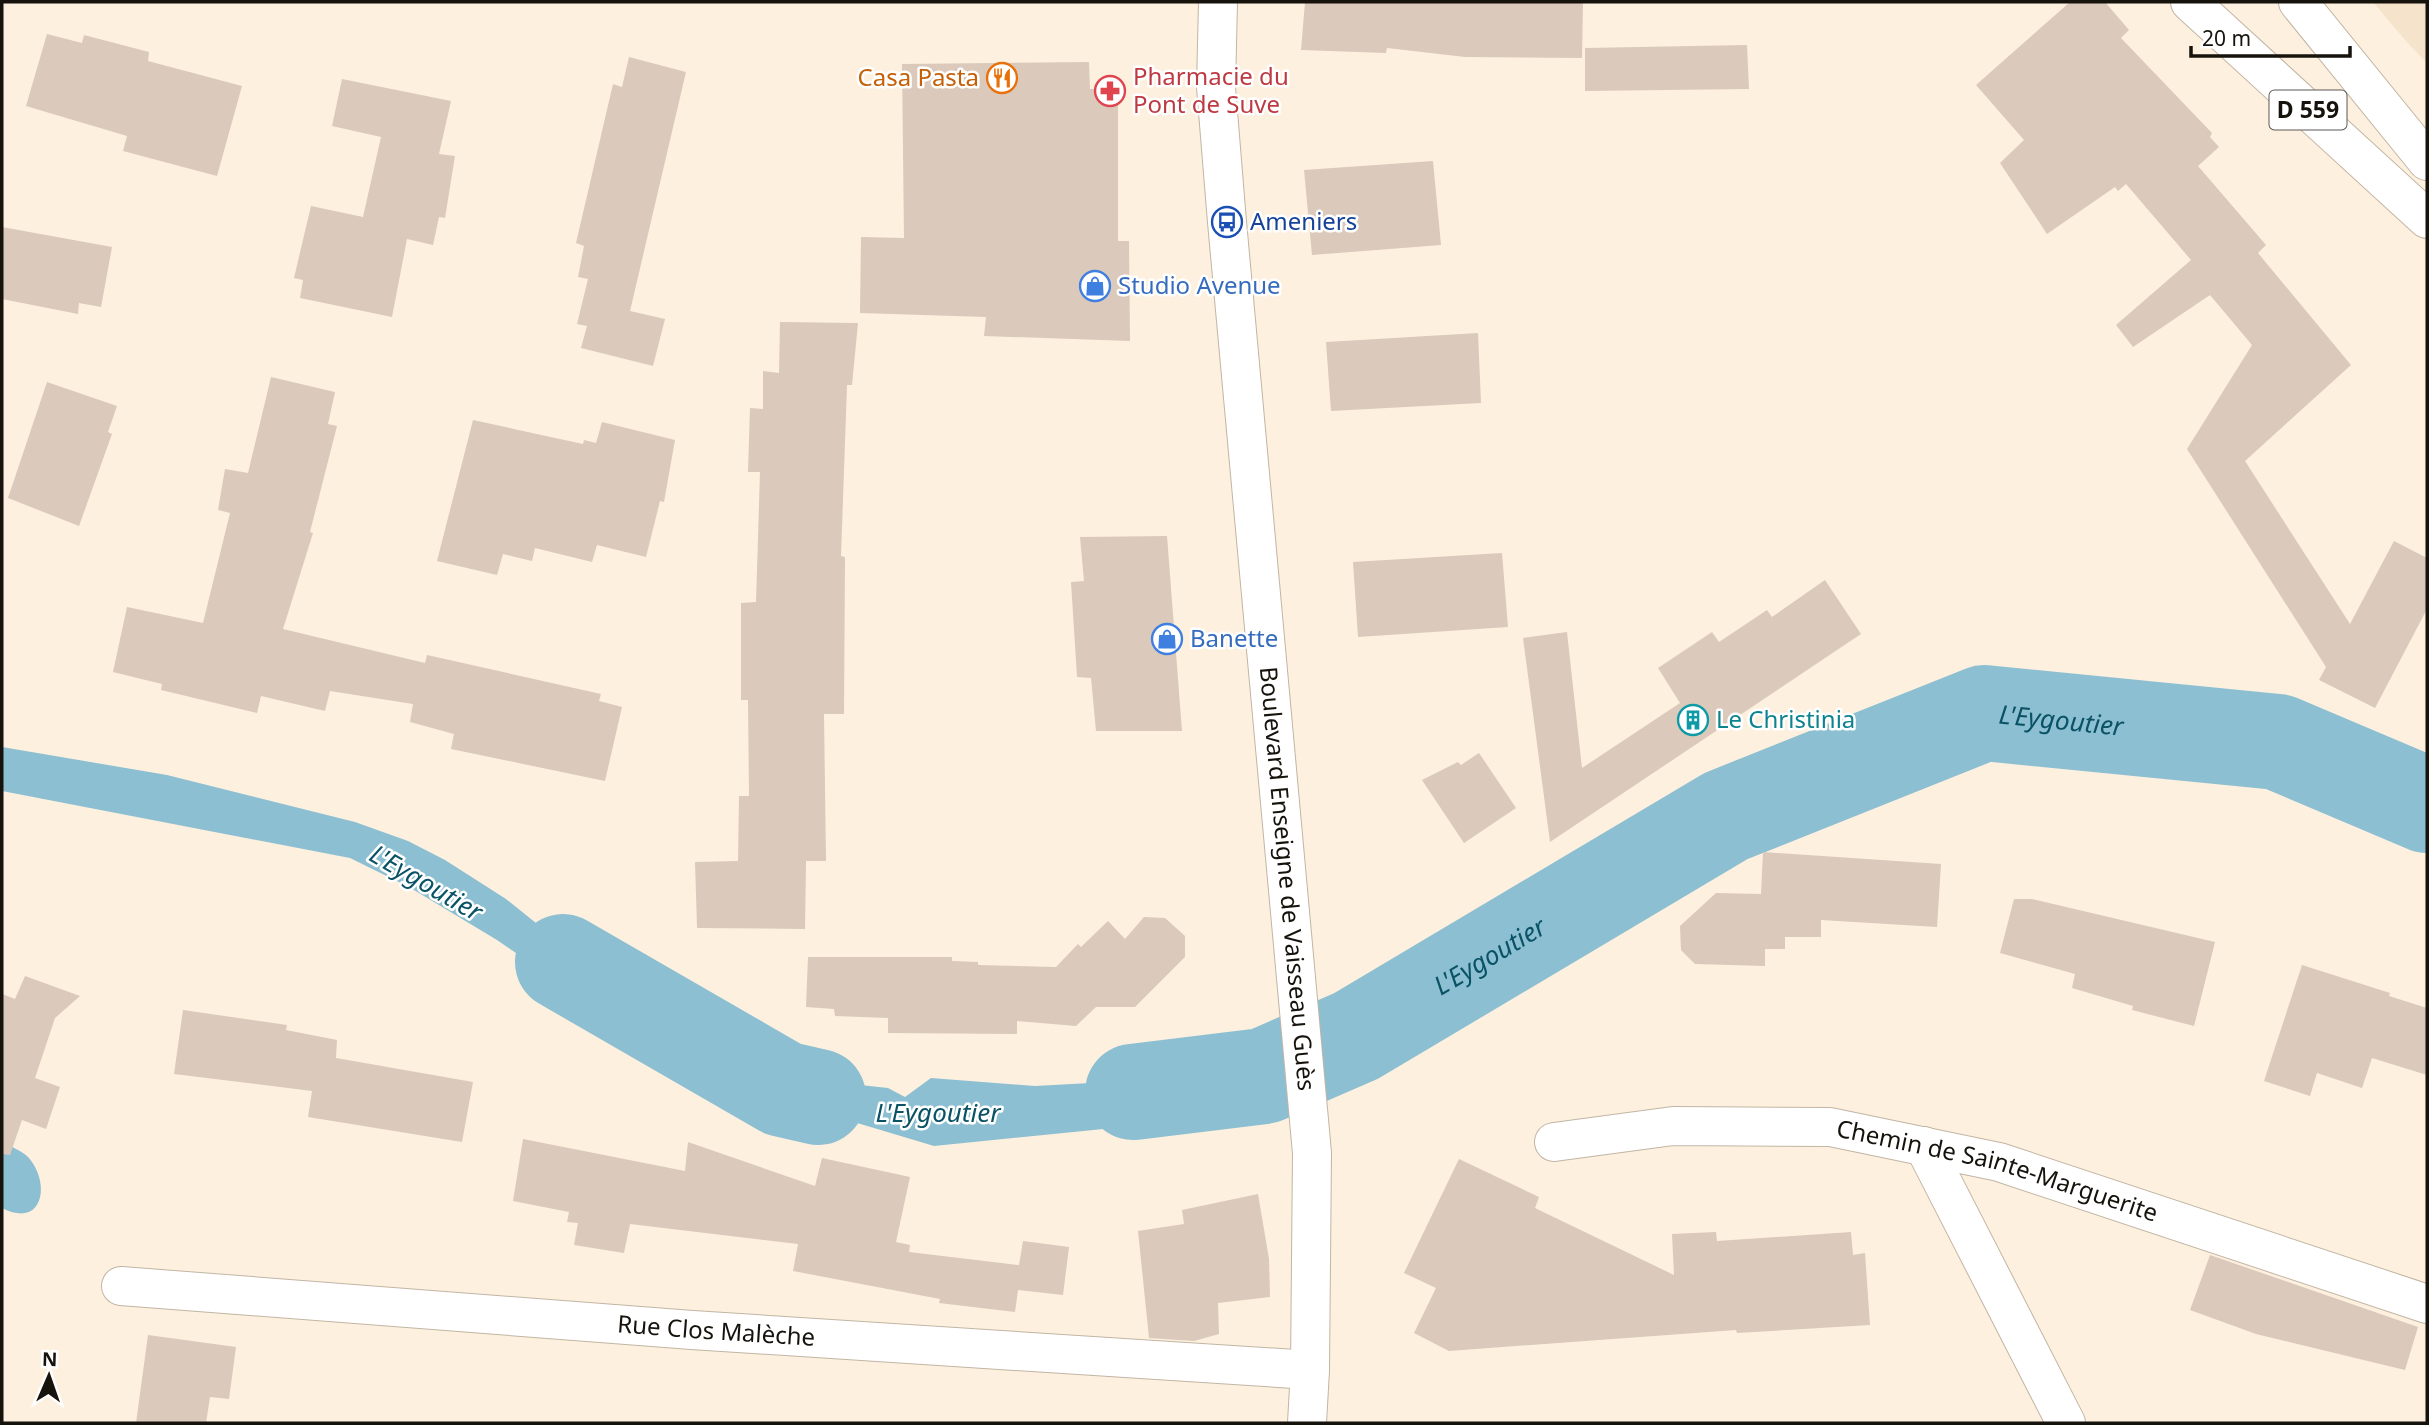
<svg xmlns="http://www.w3.org/2000/svg" width="2429" height="1425" font-family="'Noto Sans',sans-serif">
	<rect width="100%" height="100%" fill="#fdf0de"/>
	<path fill="#f6e3cc" d="M 2373,2 L 2427,2 L 2427,63 L 2406,41 Z"/>
	<g fill="#8cbfd2">
		<path d="M 2,747 L 167,775 L 355,822 L 408,841 L 445,860 L 506,899 L 598,973 L 691,1037 L 786,1077 L 888,1088 L 905,1097 L 931,1078 L 1035,1086 L 1127,1081 L 1185,1073 L 1260,1037 L 1265,1105 L 1203,1119 L 934,1146 L 687,1072 L 629,1042 L 542,971 L 497,940 L 409,887 L 350,858 L 2,791 Z"/>
		<path d="M 2,1139 C 10,1148 22,1150 29,1158 C 51,1184 43,1229 2,1208 Z"/>
	</g>
	<g fill="none" stroke-linecap="round" stroke-linejoin="round">
		<g stroke="#8cbfd2" stroke-width="96">
			<path d="M 563,962 L 783,1089 L 818,1097"/>
			<path id="s1" d="M 1133,1092 L 1264,1076 L 1356,1036 L 1726,816 L 1984,713 L 2278,742 L 2427,805"/>
		</g>
	</g>
	<g fill="#dbc9bb">
		<path d="M 1305,2 L 1583,2 L 1582,58 L 1465,57 L 1387,48 L 1386,53 L 1301,50 Z"/>
		<path d="M 2070,2 L 2105,2 L 2129,30 L 2121,38 L 2212,133 L 2210,137 L 2219,147 L 2198,166 L 2266,245 L 2258,253 L 2351,365 L 2245,461 L 2350,624 L 2394,541 L 2427,558 L 2427,609 L 2375,708 L 2319,680 L 2326,667 L 2187,449 L 2252,345 L 2210,295 L 2133,347 L 2116,325 L 2191,260 L 2126,184 L 2118,191 L 2115,187 L 2047,234 L 2000,163 L 2024,140 L 1976,85 Z"/>
		<path d="M 47,34 L 82,43 L 84,35 L 149,52 L 148,61 L 242,86 L 217,176 L 123,151 L 127,136 L 26,106 Z"/>
		<path d="M 1747,45 L 1749,89 L 1585,91 L 1585,48 Z"/>
		<path d="M 629,57 L 686,72 L 630,311 L 665,319 L 653,366 L 581,348 L 587,326 L 577,324 L 588,279 L 578,277 L 584,246 L 576,243 L 613,84 L 622,87 Z"/>
		<path d="M 1089,62 L 1090,89 L 1118,88 L 1118,241 L 1129,241 L 1130,341 L 984,336 L 986,317 L 860,313 L 861,237 L 904,238 L 902,64 Z"/>
		<path d="M 342,79 L 451,101 L 439,154 L 455,156 L 445,218 L 439,217 L 433,245 L 407,239 L 392,317 L 300,298 L 303,280 L 294,278 L 311,206 L 363,217 L 381,137 L 332,126 Z"/>
		<path d="M 1433,161 L 1441,245 L 1312,255 L 1304,170 Z"/>
		<path d="M 2,227 L 112,247 L 101,307 L 79,303 L 78,314 L 2,299 Z"/>
		<path d="M 780,322 L 858,323 L 852,385 L 847,385 L 841,556 L 845,557 L 844,714 L 824,714 L 826,861 L 806,861 L 805,929 L 697,928 L 695,862 L 738,861 L 739,796 L 749,796 L 748,700 L 741,700 L 741,603 L 756,602 L 760,472 L 748,472 L 750,408 L 763,409 L 763,371 L 779,373 Z"/>
		<path d="M 1478,333 L 1481,403 L 1331,411 L 1326,342 Z"/>
		<path d="M 271,377 L 335,392 L 328,424 L 337,426 L 310,532 L 313,533 L 283,629 L 425,663 L 427,655 L 601,694 L 599,701 L 622,707 L 605,781 L 451,749 L 454,734 L 410,722 L 413,704 L 330,691 L 325,711 L 261,696 L 257,713 L 161,690 L 162,684 L 113,672 L 127,607 L 203,623 L 230,513 L 218,510 L 225,469 L 248,473 Z"/>
		<path d="M 47,382 L 117,406 L 108,432 L 112,434 L 79,526 L 8,498 Z"/>
		<path d="M 473,420 L 583,444 L 584,440 L 596,443 L 602,422 L 675,440 L 664,502 L 660,501 L 646,557 L 597,545 L 592,562 L 535,548 L 532,561 L 503,554 L 497,575 L 437,561 Z"/>
		<path d="M 1167,536 L 1182,731 L 1096,731 L 1091,678 L 1077,677 L 1071,582 L 1084,581 L 1080,537 Z"/>
		<path d="M 1502,553 L 1508,627 L 1358,637 L 1353,562 Z"/>
		<path d="M 1825,580 L 1861,634 L 1550,842 L 1523,638 L 1567,632 L 1582,768 L 1680,703 L 1658,668 L 1712,632 L 1719,642 L 1767,610 L 1772,617 Z"/>
		<path d="M 1479,753 L 1516,808 L 1464,843 L 1422,780 L 1458,762 L 1461,765 Z"/>
		<path d="M 1763,852 L 1941,864 L 1937,927 L 1821,920 L 1821,937 L 1785,937 L 1785,949 L 1765,949 L 1765,966 L 1695,964 L 1681,950 L 1680,926 L 1716,893 L 1761,894 Z"/>
		<path d="M 2014,899 L 2032,899 L 2215,942 L 2194,1026 L 2132,1010 L 2133,1006 L 2072,988 L 2075,974 L 2000,953 Z"/>
		<path d="M 1144,917 L 1165,918 L 1185,936 L 1185,957 L 1135,1007 L 1096,1007 L 1076,1026 L 1017,1021 L 1017,1034 L 888,1033 L 888,1018 L 835,1016 L 834,1009 L 806,1007 L 808,957 L 952,957 L 952,961 L 978,962 L 978,965 L 1056,967 L 1078,944 L 1081,947 L 1108,921 L 1125,939 Z"/>
		<path d="M 2302,965 L 2390,993 L 2389,996 L 2427,1008 L 2427,1075 L 2372,1058 L 2362,1088 L 2317,1073 L 2310,1096 L 2264,1081 Z"/>
		<path d="M 25,976 L 80,996 L 55,1018 L 35,1078 L 60,1087 L 46,1129 L 22,1120 L 10,1155 L 2,1154 L 2,994 L 15,999 Z"/>
		<path d="M 183,1010 L 287,1025 L 286,1030 L 337,1040 L 336,1058 L 473,1082 L 462,1142 L 308,1117 L 312,1091 L 174,1074 Z"/>
		<path d="M 523,1139 L 685,1171 L 688,1142 L 815,1186 L 822,1158 L 910,1177 L 896,1242 L 910,1245 L 909,1252 L 1019,1265 L 1023,1241 L 1069,1247 L 1063,1295 L 1018,1290 L 1015,1312 L 939,1303 L 940,1299 L 793,1271 L 798,1244 L 630,1224 L 624,1253 L 574,1245 L 578,1223 L 567,1222 L 569,1212 L 513,1201 Z"/>
		<path d="M 1459,1159 L 1539,1197 L 1535,1208 L 1674,1275 L 1672,1234 L 1716,1232 L 1717,1241 L 1851,1232 L 1853,1255 L 1865,1253 L 1870,1325 L 1737,1333 L 1736,1330 L 1449,1351 L 1414,1333 L 1436,1288 L 1404,1273 Z"/>
		<path d="M 1258,1194 L 1269,1259 L 1270,1297 L 1218,1303 L 1219,1334 L 1194,1341 L 1149,1338 L 1138,1231 L 1184,1224 L 1182,1210 Z"/>
		<path d="M 2210,1255 L 2418,1327 L 2405,1370 L 2256,1334 L 2190,1310 Z"/>
		<path d="M 148,1335 L 236,1347 L 229,1399 L 210,1397 L 206,1423 L 136,1423 Z"/>
	</g>
	<g fill="none" stroke-linecap="round" stroke-linejoin="round">
		<g stroke="#c2b5a4" stroke-width="40">
			<g id="minor">
				<path id="s2" d="M 1554,1142 L 1673,1126 L 1830,1127 L 1999,1162 L 2427,1304"/>
				<path d="M 1924,1146 L 2066,1423"/>
				<path id="s3" d="M 121,1286 L 692,1330 L 1310,1370"/>
			</g>
		</g>
		<g stroke="#c2b5a4" stroke-width="40">
			<g id="secondary">
				<path id="s4" d="M 1218,2 L 1216,87 L 1227,222 L 1312,1153 L 1310,1370 L 1307,1423"/>
			</g>
		</g>
		<g stroke="#c2b5a4" stroke-width="40">
			<g id="primary">
				<path d="M 2190,2 L 2427,219"/>
				<path d="M 2298,2 L 2427,161"/>
			</g>
		</g>
		<use href="#minor" stroke="#fff" stroke-width="38"/>
		<use href="#secondary" stroke="#fff" stroke-width="38"/>
		<use href="#primary" stroke="#fff" stroke-width="38"/>
	</g>
	<defs>
		<g id="restaurant-ring" transform="scale(1.575)"><circle r="9.5" fill="#fff" stroke="#e8710a" stroke-width="1.5"/><path d="M-5-6h1v4h1v-4h1v4h1v-4h1v5L-1.5 .5V6h-2V.5L-5-1ZM5-6V6H3V1.5H1.5Q1.5-4 5-6Z" fill="#e8710a"/></g>
		<g id="pharmacy-ring" transform="scale(1.575)"><circle r="9.5" fill="#fff" stroke="#e0444e" stroke-width="1.5"/><path d="M-2-6h4v4h4v4h-4v4h-4v-4h-4v-4h4Z" fill="#e0444e"/></g>
		<g id="bus-ring" transform="scale(1.575)"><circle r="9.5" fill="#fff" stroke="#1a4fb4" stroke-width="1.5"/><path d="M-5-6H5V4H4V6H2V4H-2V6H-4V4H-5ZM-3.5-4V0h7V-4ZM-3.5 1.2v1.5H-2V1.2ZM2 1.2v1.5H3.5V1.2Z" fill="#1a4fb4"/></g>
		<g id="shop-ring" transform="scale(1.575)"><circle r="9.5" fill="#fff" stroke="#3f7fe0" stroke-width="1.5"/><path d="M-5-2.5h2.3a2.7 3.5 0 0 1 5.4 0H5L5.5 6h-11ZM-1.5-2.5h3a1.5 2.3 0 0 0-3 0Z" fill="#3f7fe0"/></g>
		<g id="building-ring" transform="scale(1.575)"><circle r="9.5" fill="#fff" stroke="#0f9aa8" stroke-width="1.5"/><path d="M-4-6H4V6H1V3H-1V6H-4ZM-2.5-4.3h1.7v1.8h-1.7ZM.8-4.3h1.7v1.8H.8ZM-2.5-1h1.7V.8h-1.7ZM.8-1h1.7V.8H.8Z" fill="#0f9aa8"/></g>
	</defs>
	<g fill-rule="evenodd">
		<use href="#restaurant-ring" x="1002" y="78"/>
		<use href="#pharmacy-ring" x="1110" y="91"/>
		<use href="#bus-ring" x="1227" y="222"/>
		<use href="#shop-ring" x="1095" y="286"/>
		<use href="#shop-ring" x="1167" y="639"/>
		<use href="#building-ring" x="1693" y="720"/>
	</g>
	<g text-anchor="middle" stroke-width="5" stroke-linejoin="round" paint-order="stroke">
		<rect fill="#fff" stroke="#5c5955" stroke-width="2" x="2269.5" y="90.5" width="77" height="39" rx="5"/>
		<g font-size="23" font-weight="bold" fill="#16120c">
			<text x="2308" y="118">D 559</text>
		</g>
		<g font-size="24" fill="#be3a42" stroke="#fff" text-anchor="start">
			<text x="1133" y="85">Pharmacie du<tspan x="1133" dy="28">Pont de Suve</tspan></text>
		</g>
		<g font-size="24" fill="#c56008" stroke="#fff" text-anchor="end">
			<text x="979" y="86">Casa Pasta</text>
		</g>
		<g font-size="24" fill="#164399" stroke="#fff" text-anchor="start">
			<text x="1250" y="230">Ameniers</text>
		</g>
		<g font-size="24" fill="#366cbe" stroke="#fff" text-anchor="start">
			<text x="1118" y="294">Studio Avenue</text>
			<text x="1190" y="647">Banette</text>
		</g>
		<g font-size="24" fill="#0d838f" stroke="#fff" text-anchor="start">
			<text x="1716" y="728">Le Christinia</text>
		</g>
		<g font-size="24" fill="#16120c" stroke="#fff">
			<text dy="8" stroke="none"><textPath href="#s4" startOffset="880">Boulevard Enseigne de Vaisseau Guès</textPath></text>
			<text dy="8" stroke="none"><textPath href="#s2" startOffset="450">Chemin de Sainte-Marguerite</textPath></text>
			<text dy="8" stroke="none"><textPath href="#s3" startOffset="597">Rue Clos Malèche</textPath></text>
		</g>
		<g font-size="26" font-style="italic" fill="#0a5266" stroke="#fff">
			<text dy="9" stroke="none"><textPath href="#s1" startOffset="1018">L'Eygoutier</textPath></text>
			<text transform="translate(426 883) rotate(30)" y="9">L'Eygoutier</text>
			<text dy="9" stroke="none"><textPath href="#s1" startOffset="388">L'Eygoutier</textPath></text>
			<text x="938" y="1122">L'Eygoutier</text>
		</g>
	</g>
	<rect width="2429" height="1425" fill="none" stroke="#16120c" stroke-width="7"/>
	<g transform="translate(49 1376) rotate(2)" stroke="#ffffff" stroke-width="5" paint-order="stroke">
	<path d="M0-5L12 26L0 18L-12 26Z" fill="#16120c"/>
	<text y="-10" font-size="19" font-weight="bold" text-anchor="middle" fill="#16120c">N</text>
	</g>
	<path d="M2191 46v10h159v-10" fill="none" stroke="#16120c" stroke-width="3.5"/>
	<text x="2202" y="46" font-size="21" fill="#16120c" stroke="#ffffff" stroke-width="5" paint-order="stroke">20 m</text>
</svg>
